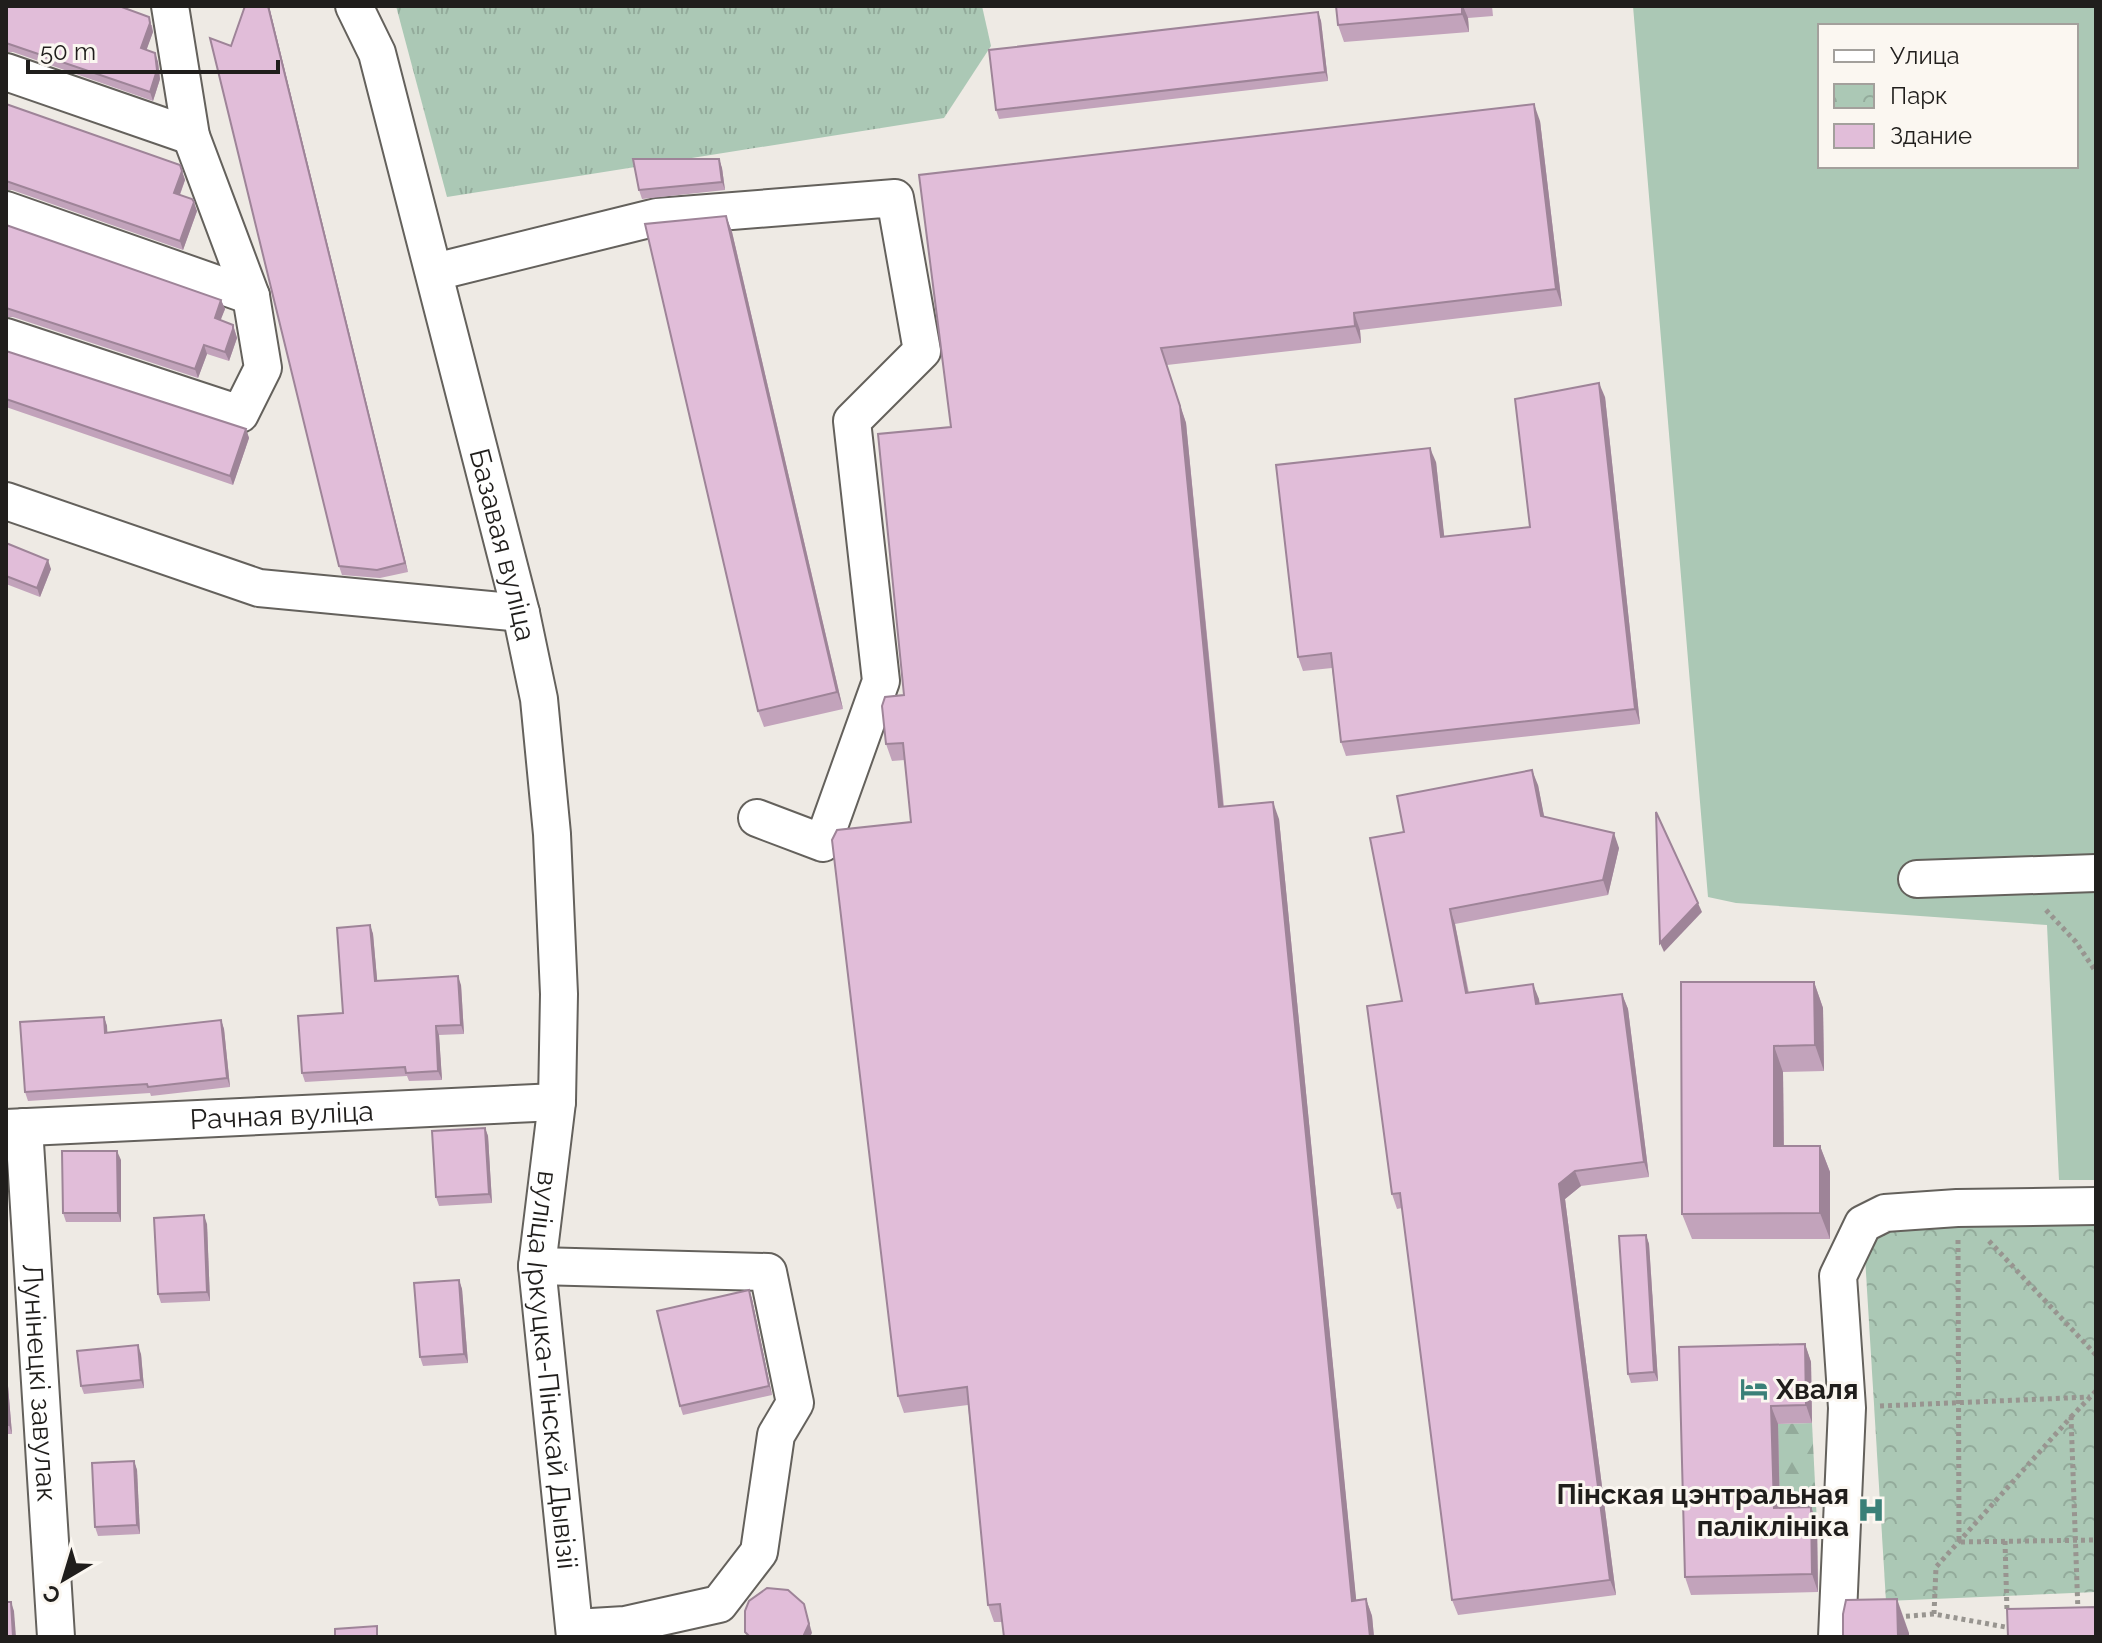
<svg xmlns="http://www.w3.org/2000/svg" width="2102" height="1643" font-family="Raleway,sans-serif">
	<defs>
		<pattern id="grass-tufts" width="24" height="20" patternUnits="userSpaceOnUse" patternTransform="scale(2)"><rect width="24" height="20" fill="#abc8b5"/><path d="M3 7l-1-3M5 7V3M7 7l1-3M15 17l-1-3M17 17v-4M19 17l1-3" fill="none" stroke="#93ab9b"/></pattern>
		<pattern id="forest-firs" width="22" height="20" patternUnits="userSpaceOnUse" patternTransform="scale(2)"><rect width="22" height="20" fill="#abc8b5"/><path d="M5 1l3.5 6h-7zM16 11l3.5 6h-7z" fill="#93ab9b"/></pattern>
		<pattern id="park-crowns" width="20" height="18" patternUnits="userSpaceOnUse" patternTransform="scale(2)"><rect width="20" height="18" fill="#abc8b5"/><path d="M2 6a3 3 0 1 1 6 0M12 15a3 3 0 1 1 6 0" fill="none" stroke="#93ab9b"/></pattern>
	</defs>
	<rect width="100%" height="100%" fill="#eeeae4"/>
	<path fill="url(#grass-tufts)" d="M 396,6 L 982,6 L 991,46 L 944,118 L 447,197 Z"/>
	<path fill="url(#forest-firs)" d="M 1812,1423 L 1817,1524 L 1780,1525 L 1777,1424 Z"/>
	<path fill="url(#park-crowns)" d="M 1863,1224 L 2096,1224 L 2096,1592 L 1886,1601 Z"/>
	<path fill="#abc8b5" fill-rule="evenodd" d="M 1633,6 L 2096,6 L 2096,1180 L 2059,1180 L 2047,925 L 1736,903 L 1708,897 ZM 1820,26 L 2076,26 L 2076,166 L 1820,166 Z"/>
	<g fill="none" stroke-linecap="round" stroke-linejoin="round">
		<g stroke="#64615c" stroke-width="40">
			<g id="minor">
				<path id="s1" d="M 354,6 L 377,53 L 521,613 L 539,699 L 552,834 L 559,994 L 557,1102 L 537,1266 L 575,1637"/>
				<path d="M 6,72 L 191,136"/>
				<path d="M 6,210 L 251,296"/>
				<path d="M 435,272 L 657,217 L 895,198 L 922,351 L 852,421 L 881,681 L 823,843 L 757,818"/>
				<path d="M 6,337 L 240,414 L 263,368 L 251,296 L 191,136 L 170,6"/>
				<path d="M 6,501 L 259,588 L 521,613"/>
				<path d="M 1917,879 L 2096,873"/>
				<path id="s2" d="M 24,1127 L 56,1637"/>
				<path id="s3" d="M 6,1128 L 557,1102"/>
				<path d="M 537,1266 L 768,1272 L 795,1403 L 776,1435 L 759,1552 L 719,1604 L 625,1625 L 575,1628"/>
				<path d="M 1837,1637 L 1847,1408 L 1838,1276 L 1863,1224 L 1885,1213 L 1957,1208 L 2096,1206"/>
			</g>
		</g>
		<g stroke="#989590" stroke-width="5" stroke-dasharray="4 4" stroke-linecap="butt">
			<path d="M 2046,910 L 2076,942 L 2096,972"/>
			<path d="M 1958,1240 L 1959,1542 L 2096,1540"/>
			<path d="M 1989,1241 L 2096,1355"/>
			<path d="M 1880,1406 L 2090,1397"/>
			<path d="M 2071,1417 L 2096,1391"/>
			<path d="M 2005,1541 L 2007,1612"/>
			<path d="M 1934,1614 L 1936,1567 L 2071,1417 L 2078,1612"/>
			<path d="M 1898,1617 L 1934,1614 L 2011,1628"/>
		</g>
		<use href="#minor" stroke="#fff" stroke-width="36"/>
	</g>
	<g fill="#c2a3bb">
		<path d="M 6,6 L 152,25 L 153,32 L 146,50 L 155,53 L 158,62 L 160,79 L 153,101 L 13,52 L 6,52 Z"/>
		<path d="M 244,6 L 269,6 L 408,572 L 380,578 L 342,575 L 339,566 L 231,46 L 245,6 Z"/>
		<path d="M 1336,6 L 1492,6 L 1493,16 L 1468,18 L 1469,32 L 1344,42 L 1338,25 Z"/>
		<path d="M 1318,12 L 1321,21 L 1328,81 L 999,119 L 996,110 Z"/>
		<path d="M 6,104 L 182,171 L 185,180 L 180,195 L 197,211 L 183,250 L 12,190 L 6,190 Z"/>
		<path d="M 1540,121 L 1562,306 L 1360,330 L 1361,343 L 1167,365 L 1186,423 L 1224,807 L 1279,819 L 1356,1600 L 1366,1599 L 1372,1616 L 1374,1637 L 1004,1637 L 1002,1622 L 994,1622 L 988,1605 L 968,1405 L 904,1413 L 898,1396 L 911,822 L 905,760 L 892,761 L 886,744 L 904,695 L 951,427 Z"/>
		<path d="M 719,159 L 722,168 L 725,190 L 642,199 L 639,190 Z"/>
		<path d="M 726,216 L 732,232 L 843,709 L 764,727 L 758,711 Z"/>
		<path d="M 6,225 L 221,300 L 225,309 L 220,320 L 233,325 L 237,338 L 229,361 L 207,354 L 198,378 L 13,317 L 6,317 Z"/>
		<path d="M 6,351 L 246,429 L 249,438 L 233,485 L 6,407 Z"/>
		<path d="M 1605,397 L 1640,724 L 1346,756 L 1341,742 L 1332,668 L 1303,671 L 1298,657 L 1436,462 L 1444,537 L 1530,527 Z"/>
		<path d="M 6,543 L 51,569 L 40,597 L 6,584 Z"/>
		<path d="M 1538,785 L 1544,817 L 1619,848 L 1608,895 L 1455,924 L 1469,993 L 1539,999 L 1539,1004 L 1622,994 L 1628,1009 L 1649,1177 L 1581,1186 L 1565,1199 L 1616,1595 L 1458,1615 L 1452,1600 L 1402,1208 L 1397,1209 L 1392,1194 L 1402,1001 L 1404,832 Z"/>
		<path d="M 370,925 L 373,934 L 377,980 L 461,985 L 464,1034 L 439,1035 L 442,1080 L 409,1081 L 407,1076 L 305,1082 L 302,1073 L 343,1013 Z"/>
		<path d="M 1681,982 L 1814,982 L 1823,1008 L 1824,1071 L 1783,1072 L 1784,1146 L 1820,1146 L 1830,1172 L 1830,1239 L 1692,1239 L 1682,1214 Z"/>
		<path d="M 104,1017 L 107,1026 L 107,1033 L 221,1020 L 224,1029 L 230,1087 L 151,1096 L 150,1093 L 28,1101 L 25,1092 Z"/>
		<path d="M 485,1128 L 488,1136 L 492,1203 L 439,1206 L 436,1197 Z"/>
		<path d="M 121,1160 L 121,1222 L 66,1222 L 63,1213 Z"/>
		<path d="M 207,1224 L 210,1301 L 161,1303 L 158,1294 Z"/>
		<path d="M 1646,1235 L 1649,1244 L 1658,1381 L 1631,1383 L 1628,1374 Z"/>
		<path d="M 459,1280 L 462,1289 L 468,1363 L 423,1366 L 420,1357 Z"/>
		<path d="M 749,1290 L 752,1299 L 772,1395 L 683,1415 L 680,1406 Z"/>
		<path d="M 1805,1344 L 1811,1362 L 1812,1423 L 1778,1424 L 1780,1507 L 1811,1507 L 1817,1524 L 1818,1592 L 1691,1595 L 1685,1577 L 1679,1347 Z"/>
		<path d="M 141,1354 L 144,1388 L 84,1394 L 81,1386 Z"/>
		<path d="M 6,1362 L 12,1434 L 6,1434 Z"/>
		<path d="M 134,1461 L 137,1470 L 140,1534 L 98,1536 L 95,1527 Z"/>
	</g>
	<g fill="#9e8498">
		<path d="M 268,6 L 269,6 L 408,572 L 405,563 Z"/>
		<path d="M 1462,6 L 1463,6 L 1468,18 L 1469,32 L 1462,14 Z"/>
		<path d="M 1318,12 L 1321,21 L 1328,81 L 1325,72 Z"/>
		<path d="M 149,17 L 153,32 L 144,57 L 141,48 Z"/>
		<path d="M 155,53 L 158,62 L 160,79 L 153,101 L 150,92 Z"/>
		<path d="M 1534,104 L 1540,121 L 1562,306 L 1556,289 Z"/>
		<path d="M 719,159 L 722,168 L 725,190 L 722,182 Z"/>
		<path d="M 182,171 L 185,180 L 177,202 L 174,193 Z"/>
		<path d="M 194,202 L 197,211 L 183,250 L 180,241 Z"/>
		<path d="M 726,216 L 732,232 L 843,709 L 837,692 Z"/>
		<path d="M 221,300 L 225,309 L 218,327 L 215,318 Z"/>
		<path d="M 1354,313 L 1360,330 L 1361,343 L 1355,326 Z"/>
		<path d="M 233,325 L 237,338 L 229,361 L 225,352 Z"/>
		<path d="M 204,345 L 207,354 L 198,378 L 195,369 Z"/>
		<path d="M 1161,348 L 1186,423 L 1225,824 L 1219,807 Z"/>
		<path d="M 1599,383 L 1605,397 L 1640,724 L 1635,709 Z"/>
		<path d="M 246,429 L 249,438 L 233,485 L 230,476 Z"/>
		<path d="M 1430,448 L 1436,462 L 1446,552 L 1441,537 Z"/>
		<path d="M 48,560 L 51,569 L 40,597 L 37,588 Z"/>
		<path d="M 1532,770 L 1538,785 L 1547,831 L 1541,816 Z"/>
		<path d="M 1273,802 L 1279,819 L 1358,1618 L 1352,1601 Z"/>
		<path d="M 1614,833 L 1619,848 L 1608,895 L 1603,880 Z"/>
		<path d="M 1698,903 L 1702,912 L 1664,952 L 1660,943 Z"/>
		<path d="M 1450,909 L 1455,924 L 1471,1008 L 1466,993 Z"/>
		<path d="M 370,925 L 373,934 L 378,989 L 375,981 Z"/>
		<path d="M 458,976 L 461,985 L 464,1034 L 461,1025 Z"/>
		<path d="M 1814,982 L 1823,1008 L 1824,1071 L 1815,1045 Z"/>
		<path d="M 1533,984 L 1539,999 L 1542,1019 L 1536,1004 Z"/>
		<path d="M 1622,994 L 1628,1009 L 1649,1177 L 1644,1162 Z"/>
		<path d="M 104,1017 L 107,1026 L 108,1042 L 105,1033 Z"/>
		<path d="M 221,1020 L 224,1029 L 230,1087 L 227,1078 Z"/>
		<path d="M 436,1026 L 439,1035 L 442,1080 L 438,1071 Z"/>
		<path d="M 1774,1046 L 1783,1072 L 1784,1172 L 1774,1146 Z"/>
		<path d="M 485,1128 L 488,1136 L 492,1203 L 489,1194 Z"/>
		<path d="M 1820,1146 L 1830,1172 L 1830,1239 L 1820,1213 Z"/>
		<path d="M 117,1151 L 121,1160 L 121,1222 L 118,1213 Z"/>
		<path d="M 1575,1171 L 1581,1186 L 1565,1199 L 1616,1595 L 1610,1580 L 1559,1184 Z"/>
		<path d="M 204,1215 L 207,1224 L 210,1301 L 207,1292 Z"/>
		<path d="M 1646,1235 L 1649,1244 L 1658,1381 L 1654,1372 Z"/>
		<path d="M 459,1280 L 462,1289 L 468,1363 L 464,1354 Z"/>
		<path d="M 749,1290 L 752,1299 L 772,1395 L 769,1386 Z"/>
		<path d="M 1805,1344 L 1811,1362 L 1812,1423 L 1806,1405 Z"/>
		<path d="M 138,1345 L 141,1354 L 144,1388 L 141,1380 Z"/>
		<path d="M 6,1362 L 12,1434 L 9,1425 L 6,1392 Z"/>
		<path d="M 1771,1406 L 1778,1424 L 1780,1525 L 1774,1508 Z"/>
		<path d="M 134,1461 L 137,1470 L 140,1534 L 137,1525 Z"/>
		<path d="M 1811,1507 L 1817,1524 L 1818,1592 L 1812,1574 Z"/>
		<path d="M 1366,1599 L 1372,1616 L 1374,1637 L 1370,1637 Z"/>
		<path d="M 1897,1599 L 1909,1633 L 1909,1637 L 1898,1637 Z"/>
		<path d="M 11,1602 L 14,1611 L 16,1637 L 13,1637 Z"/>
		<path d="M 804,1604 L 812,1633 L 810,1637 L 803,1637 Z"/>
	</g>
	<g fill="#e1bdd9" stroke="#9e8498" stroke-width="2">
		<path d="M 6,6 L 119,6 L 149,17 L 150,23 L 141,48 L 155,53 L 157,70 L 150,92 L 6,43 Z"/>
		<path d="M 245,6 L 268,6 L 405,563 L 377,570 L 339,566 L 210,38 L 231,46 Z"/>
		<path d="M 1336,6 L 1462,6 L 1462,14 L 1338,25 Z"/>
		<path d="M 1318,12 L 1325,72 L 996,110 L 989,50 Z"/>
		<path d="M 6,104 L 180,165 L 182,171 L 174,193 L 192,199 L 194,202 L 180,241 L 6,181 Z"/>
		<path d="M 1534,104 L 1556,289 L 1354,313 L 1355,326 L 1161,348 L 1180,406 L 1219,807 L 1273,802 L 1352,1601 L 1366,1599 L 1370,1637 L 1004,1637 L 1000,1604 L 988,1605 L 967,1387 L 898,1396 L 832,840 L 837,830 L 911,822 L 903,743 L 886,744 L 882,706 L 885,697 L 904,695 L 878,434 L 951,427 L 919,175 Z"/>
		<path d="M 633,159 L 719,159 L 722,182 L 639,190 Z"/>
		<path d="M 726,216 L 837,692 L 758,711 L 645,224 Z"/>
		<path d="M 6,225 L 221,300 L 215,318 L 233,325 L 233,329 L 225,352 L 204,345 L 195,369 L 6,308 Z"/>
		<path d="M 6,351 L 246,429 L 230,476 L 6,399 Z"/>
		<path d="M 1599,383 L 1635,709 L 1341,742 L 1331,653 L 1298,657 L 1276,465 L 1430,448 L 1441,537 L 1530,527 L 1515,399 Z"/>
		<path d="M 6,543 L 48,560 L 37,588 L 6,576 Z"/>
		<path d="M 1532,770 L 1541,816 L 1614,833 L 1603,880 L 1450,909 L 1466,993 L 1533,984 L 1536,1004 L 1622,994 L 1644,1162 L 1575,1171 L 1559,1184 L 1610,1580 L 1452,1600 L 1400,1193 L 1392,1194 L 1367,1006 L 1402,1001 L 1370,838 L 1404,832 L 1397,796 Z"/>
		<path d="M 1656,812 L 1698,903 L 1660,943 Z"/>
		<path d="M 370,925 L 375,981 L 458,976 L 461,1025 L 436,1026 L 438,1071 L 406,1073 L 405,1067 L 302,1073 L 298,1016 L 343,1013 L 337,928 Z"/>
		<path d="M 1681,982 L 1814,982 L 1815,1045 L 1774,1046 L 1774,1146 L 1820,1146 L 1820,1213 L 1682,1214 Z"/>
		<path d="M 104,1017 L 105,1033 L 221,1020 L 227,1078 L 148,1087 L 147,1084 L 25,1092 L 20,1022 Z"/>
		<path d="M 485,1128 L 489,1194 L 436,1197 L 432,1131 Z"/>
		<path d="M 62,1151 L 117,1151 L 118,1213 L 63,1213 Z"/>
		<path d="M 204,1215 L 207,1292 L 158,1294 L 154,1218 Z"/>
		<path d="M 1646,1235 L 1654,1372 L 1628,1374 L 1619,1236 Z"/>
		<path d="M 459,1280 L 464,1354 L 420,1357 L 414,1283 Z"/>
		<path d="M 749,1290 L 769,1386 L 680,1406 L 657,1311 Z"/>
		<path d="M 1805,1344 L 1806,1405 L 1771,1406 L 1774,1508 L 1811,1507 L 1812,1574 L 1685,1577 L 1679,1347 Z"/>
		<path d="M 138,1345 L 141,1380 L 81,1386 L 77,1351 Z"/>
		<path d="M 6,1392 L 9,1425 L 6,1425 Z"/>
		<path d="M 134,1461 L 137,1525 L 95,1527 L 92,1463 Z"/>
		<path d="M 767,1588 L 788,1590 L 804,1604 L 809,1624 L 803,1637 L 750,1637 L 745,1632 L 745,1611 L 749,1601 Z"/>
		<path d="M 1897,1599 L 1898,1637 L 1843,1637 L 1843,1614 L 1846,1600 Z"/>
		<path d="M 6,1602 L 11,1602 L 13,1637 L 6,1637 Z"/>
		<path d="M 2096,1607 L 2096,1637 L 2008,1637 L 2007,1609 Z"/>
		<path d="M 377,1626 L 377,1637 L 335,1637 L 335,1629 Z"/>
	</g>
	<defs>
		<g id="hotel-bare" transform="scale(2.16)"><path d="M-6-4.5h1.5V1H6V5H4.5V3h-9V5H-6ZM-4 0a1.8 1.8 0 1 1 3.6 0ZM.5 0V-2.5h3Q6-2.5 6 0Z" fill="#3a8078" stroke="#fbf7f1" stroke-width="2.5" paint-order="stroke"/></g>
		<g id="hospital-bare" transform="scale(2.16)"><path d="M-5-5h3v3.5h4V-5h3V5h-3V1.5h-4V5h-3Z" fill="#3a8078" stroke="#fbf7f1" stroke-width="2.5" paint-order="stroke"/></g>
	</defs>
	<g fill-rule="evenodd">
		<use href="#hotel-bare" x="1754" y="1389"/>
		<use href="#hospital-bare" x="1871" y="1510"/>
	</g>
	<g text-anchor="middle" stroke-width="6" stroke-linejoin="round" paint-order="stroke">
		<g font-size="28" fill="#201e1c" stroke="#fbf7f1">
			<text dy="10" stroke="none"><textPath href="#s1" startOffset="560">Базавая вуліца</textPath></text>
			<text dy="10" stroke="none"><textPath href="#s3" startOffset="276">Рачная вуліца</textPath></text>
			<text dy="10" stroke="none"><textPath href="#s1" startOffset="1392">вуліца Іркуцка-Пінскай Дывізіі</textPath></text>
			<text dy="10" stroke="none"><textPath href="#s2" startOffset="256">Лунінецкі завулак</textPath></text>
		</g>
		<g font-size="28" font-weight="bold" fill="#201e1c" stroke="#fbf7f1" text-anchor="start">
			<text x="1776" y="1399">Хваля</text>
			<text x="1849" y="1504" text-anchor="end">Пінская цэнтральная<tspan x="1849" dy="32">паліклініка</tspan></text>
		</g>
	</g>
	<rect width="2102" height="1643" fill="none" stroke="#201e1c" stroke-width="16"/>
	<rect x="1818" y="24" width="260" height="144" fill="#fbf7f1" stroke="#a3a09c" stroke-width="2"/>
	<rect x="1834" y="50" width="40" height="12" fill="#ffffff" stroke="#a3a09c" stroke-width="2"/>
	<text x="1890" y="64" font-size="24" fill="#201e1c">Улица</text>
	<rect x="1834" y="84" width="40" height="24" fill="url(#park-crowns)" stroke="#a3a09c" stroke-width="2"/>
	<text x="1890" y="104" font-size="24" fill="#201e1c">Парк</text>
	<rect x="1834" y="124" width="40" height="24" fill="#e1bdd9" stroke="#a3a09c" stroke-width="2"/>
	<text x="1890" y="144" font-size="24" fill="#201e1c">Здание</text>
	<g transform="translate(64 1579) rotate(218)" stroke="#fbf7f1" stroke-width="6" paint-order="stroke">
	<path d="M0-6L14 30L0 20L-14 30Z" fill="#201e1c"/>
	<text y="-12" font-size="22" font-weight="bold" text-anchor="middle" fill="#201e1c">С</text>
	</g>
	<path d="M28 60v12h250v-12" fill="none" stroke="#201e1c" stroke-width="4"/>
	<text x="40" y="60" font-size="24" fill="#201e1c" stroke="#fbf7f1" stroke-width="6" paint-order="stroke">50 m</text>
</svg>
